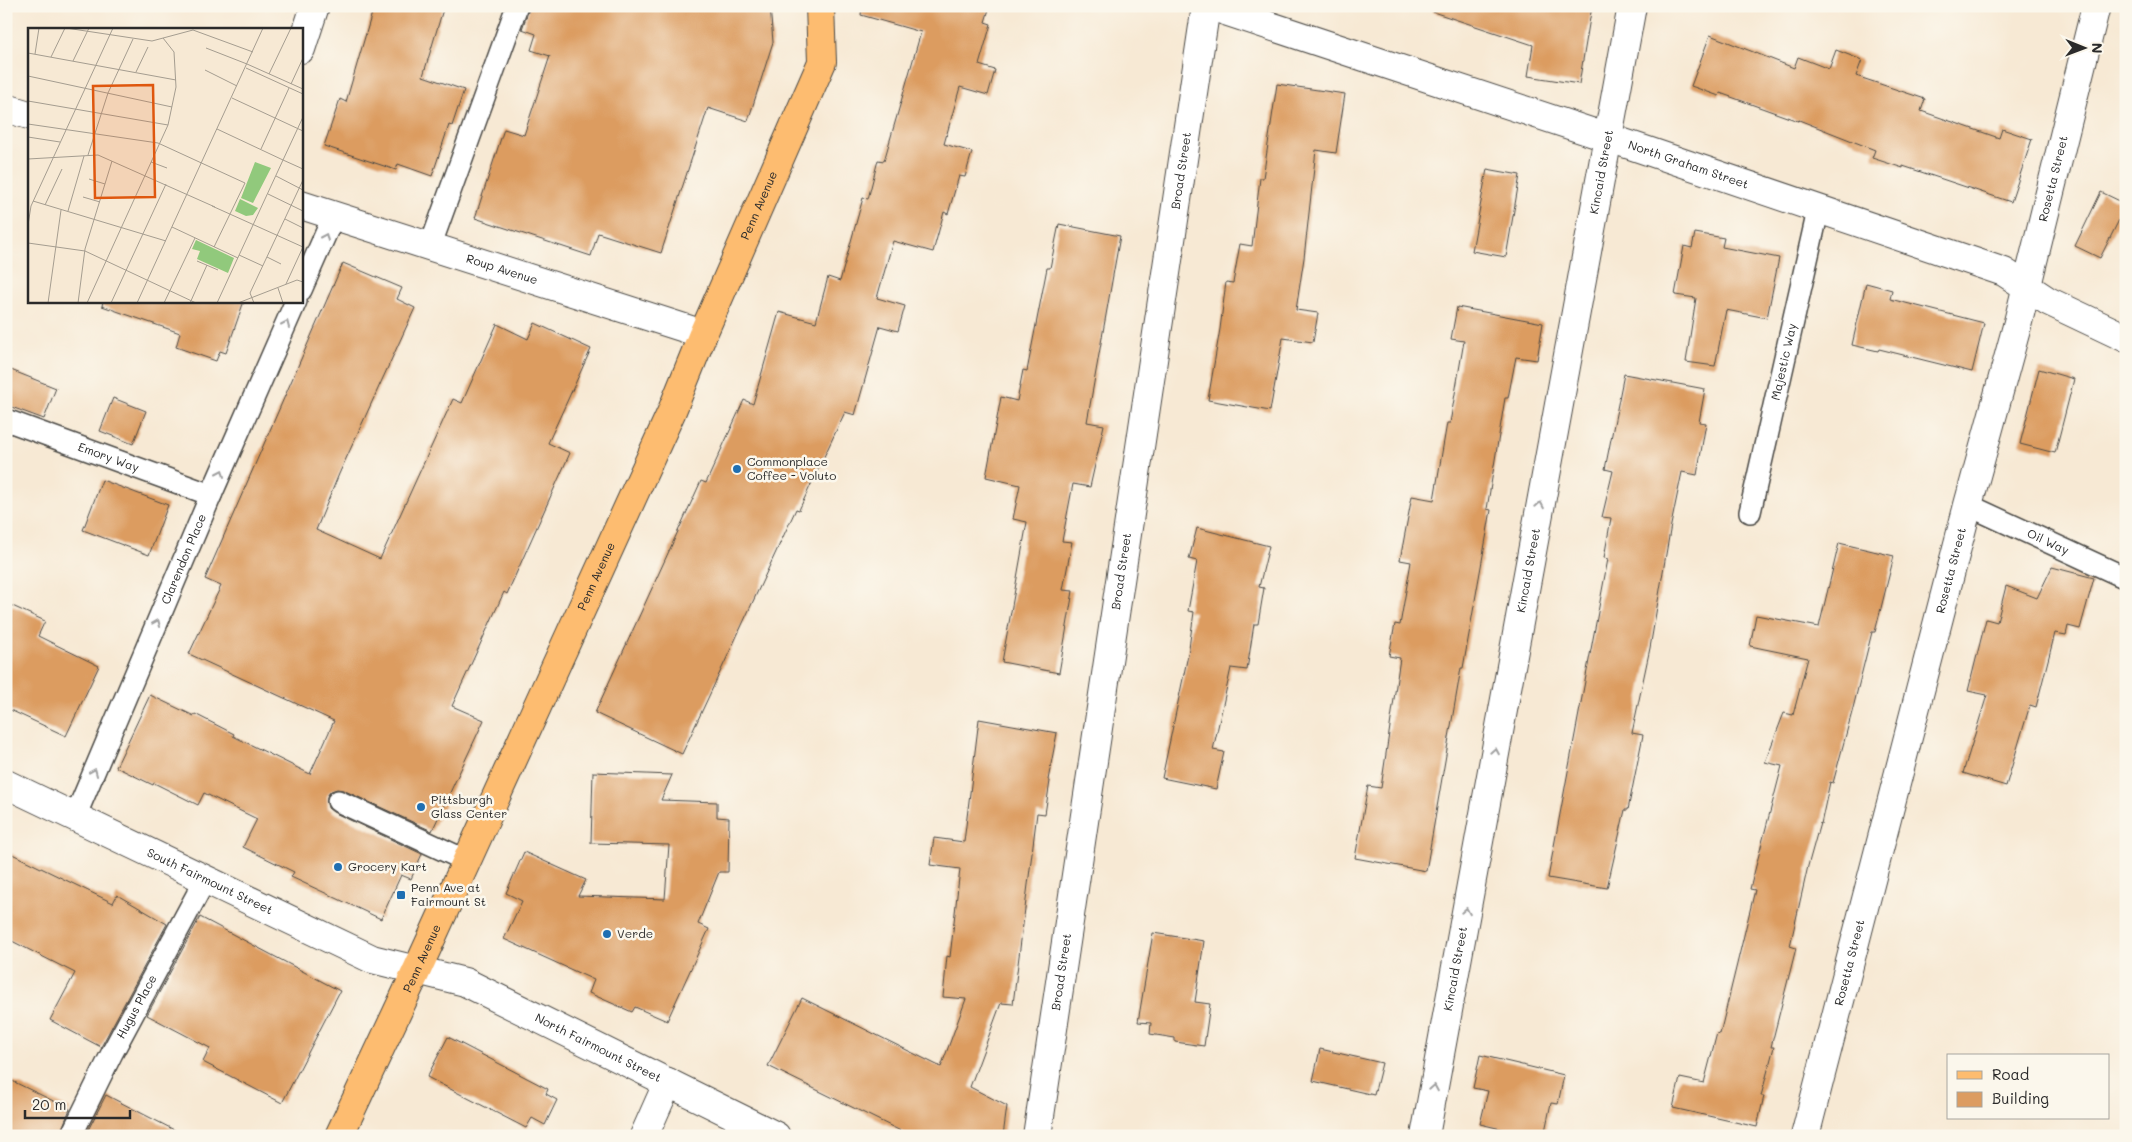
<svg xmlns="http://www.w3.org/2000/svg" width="2132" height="1142" font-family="Mali,sans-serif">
	<rect width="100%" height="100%" fill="#fbf7ec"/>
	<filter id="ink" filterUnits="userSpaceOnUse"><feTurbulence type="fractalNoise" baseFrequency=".02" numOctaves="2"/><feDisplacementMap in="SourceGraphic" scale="10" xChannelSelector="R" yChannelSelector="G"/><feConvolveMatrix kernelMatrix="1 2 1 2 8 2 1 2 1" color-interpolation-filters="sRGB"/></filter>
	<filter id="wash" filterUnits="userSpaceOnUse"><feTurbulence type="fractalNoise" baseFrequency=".0096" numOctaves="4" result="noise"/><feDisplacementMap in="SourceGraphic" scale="20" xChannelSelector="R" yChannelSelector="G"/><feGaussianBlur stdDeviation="1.12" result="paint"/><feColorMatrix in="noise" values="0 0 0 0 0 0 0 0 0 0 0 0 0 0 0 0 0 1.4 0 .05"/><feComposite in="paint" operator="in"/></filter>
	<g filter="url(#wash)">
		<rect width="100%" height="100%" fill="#f7e9d4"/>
		<g id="blocks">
			<g fill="#dc9c61">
				<path d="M 374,6 L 444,6 L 423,76 L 464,90 L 452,126 L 449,125 L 432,176 L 398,164 L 396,170 L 324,146 L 340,99 L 346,102 Z"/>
				<path d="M 530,6 L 770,6 L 773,42 L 748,121 L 708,108 L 661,253 L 598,233 L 591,256 L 475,218 L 504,129 L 524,135 L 550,56 L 531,50 L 536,34 L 522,29 Z"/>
				<path d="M 862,6 L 990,6 L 985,22 L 991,24 L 979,65 L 995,70 L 988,95 L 960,87 L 944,144 L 972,152 L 965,177 L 959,176 L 948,214 L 944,212 L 933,252 L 893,241 L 877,298 L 905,306 L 898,331 L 880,326 L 855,415 L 845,412 L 799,510 L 796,509 L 682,754 L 595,713 L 701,481 L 706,483 L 744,400 L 753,404 L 779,312 L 816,322 L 828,277 L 840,281 L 863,198 L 868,199 L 878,160 L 884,161 L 921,32 L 861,15 Z"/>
				<path d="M 1433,6 L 1592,6 L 1579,84 L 1528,76 L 1533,45 L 1433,12 Z"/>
				<path d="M 1710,35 L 1794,68 L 1798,57 L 1829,69 L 1836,50 L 1862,60 L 1856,76 L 1925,99 L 1921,111 L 1999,138 L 2002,129 L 2032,139 L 2011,202 L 1903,166 L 1903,168 L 1872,158 L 1875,150 L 1799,120 L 1798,121 L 1720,93 L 1719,96 L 1691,86 Z"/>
				<path d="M 1277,84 L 1345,94 L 1336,153 L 1316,150 L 1304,258 L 1296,310 L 1318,313 L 1313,342 L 1283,338 L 1270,411 L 1208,400 L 1220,329 L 1226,282 L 1233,283 L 1240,244 L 1252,246 L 1260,178 L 1263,178 Z"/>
				<path d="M 1487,169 L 1520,175 L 1506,257 L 1472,251 Z"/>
				<path d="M 2101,192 L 2126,204 L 2126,206 L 2100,258 L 2075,246 Z"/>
				<path d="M 1059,224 L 1120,236 L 1087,422 L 1104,425 L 1090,487 L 1073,484 L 1062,541 L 1072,542 L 1063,590 L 1073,591 L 1059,673 L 1002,662 L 1027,522 L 1013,519 L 1020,485 L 986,477 L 1001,397 L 1017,401 L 1023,370 L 1027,371 L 1047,268 L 1050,268 Z"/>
				<path d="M 1695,233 L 1724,238 L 1722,247 L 1779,258 L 1767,318 L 1726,310 L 1715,366 L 1686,362 L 1696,298 L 1675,295 L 1684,246 L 1692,248 Z"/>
				<path d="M 343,263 L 402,288 L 397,299 L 415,308 L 339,474 L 316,530 L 380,559 L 453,399 L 462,403 L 497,324 L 528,339 L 535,323 L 591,349 L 548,443 L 570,453 L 507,594 L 504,592 L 452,706 L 484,720 L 432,831 L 343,790 L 337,789 L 331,791 L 327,796 L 328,808 L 333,812 L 422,854 L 411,879 L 401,875 L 381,919 L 291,877 L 294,872 L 243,847 L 257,819 L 204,793 L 198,805 L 154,783 L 153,785 L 116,767 L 150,695 L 194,716 L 195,714 L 234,734 L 233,736 L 310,774 L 334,721 L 189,654 L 221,586 L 205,579 Z"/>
				<path d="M 1866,283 L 1892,290 L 1890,299 L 1984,323 L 1972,372 L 1879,349 L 1878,351 L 1852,345 Z"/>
				<path d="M 103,301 L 244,301 L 226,353 L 220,351 L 216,361 L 176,347 L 180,333 L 102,306 Z"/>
				<path d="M 1457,307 L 1543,323 L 1537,360 L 1516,357 L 1508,398 L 1505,398 L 1487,509 L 1491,510 L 1463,668 L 1461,668 L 1426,871 L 1355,858 L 1368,786 L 1381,788 L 1400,658 L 1389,656 L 1395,624 L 1400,625 L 1411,562 L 1400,560 L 1412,496 L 1434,500 L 1447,423 L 1450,423 L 1464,341 L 1451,339 Z"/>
				<path d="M 6,368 L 56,388 L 44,419 L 6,405 Z"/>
				<path d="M 2039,369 L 2074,379 L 2055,453 L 2020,444 Z"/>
				<path d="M 1624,374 L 1705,389 L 1699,422 L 1706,423 L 1697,475 L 1682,472 L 1671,525 L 1650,648 L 1632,733 L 1643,735 L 1628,810 L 1625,810 L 1607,888 L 1548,878 L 1608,559 L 1604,558 L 1611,518 L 1602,517 L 1613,471 L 1605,469 Z"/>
				<path d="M 113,398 L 146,411 L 133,444 L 100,431 Z"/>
				<path d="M 102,480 L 168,505 L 149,555 L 83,530 Z"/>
				<path d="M 1197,528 L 1269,546 L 1259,587 L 1264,588 L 1258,624 L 1254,624 L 1247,670 L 1231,668 L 1213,750 L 1224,752 L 1216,789 L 1162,778 L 1188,655 L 1194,612 L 1188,611 L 1197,561 L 1189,559 Z"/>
				<path d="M 1839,543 L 1894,556 L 1875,632 L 1872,632 L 1852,712 L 1833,783 L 1830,782 L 1821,824 L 1820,823 L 1808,866 L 1790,946 L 1796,948 L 1771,1047 L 1774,1047 L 1761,1096 L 1764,1096 L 1757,1127 L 1673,1108 L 1680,1078 L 1704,1083 L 1717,1033 L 1720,1034 L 1755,890 L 1750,889 L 1782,766 L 1765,762 L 1784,713 L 1793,715 L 1808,658 L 1750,646 L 1756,615 L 1819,627 Z"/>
				<path d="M 2052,567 L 2094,578 L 2080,629 L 2068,626 L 2066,635 L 2055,633 L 2036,707 L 2030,705 L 2006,786 L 1963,773 L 1987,695 L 1968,691 L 1986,619 L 1997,622 L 2006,586 L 2037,598 Z"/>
				<path d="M 6,603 L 45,621 L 38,636 L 99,666 L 66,736 L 6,708 Z"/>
				<path d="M 979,719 L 1057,733 L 1048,780 L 1050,781 L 1045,814 L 1037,813 L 1013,1004 L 1001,1003 L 970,1087 L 1007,1106 L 1003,1136 L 911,1136 L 768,1066 L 802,998 L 941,1067 L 966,999 L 943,997 L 947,956 L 950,957 L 960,869 L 930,865 L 934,838 L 964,842 Z"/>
				<path d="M 593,772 L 672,775 L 661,800 L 717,802 L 717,817 L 729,818 L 728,872 L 719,872 L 698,924 L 709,929 L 667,1021 L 635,1007 L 632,1012 L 589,993 L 594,980 L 504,939 L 522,901 L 506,893 L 524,852 L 586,880 L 578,896 L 665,899 L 669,845 L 591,843 Z"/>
				<path d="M 6,851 L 113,903 L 117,895 L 167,924 L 101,1047 L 50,1020 L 75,973 L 6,938 Z"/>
				<path d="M 200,917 L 340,991 L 282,1103 L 203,1062 L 210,1048 L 147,1015 Z"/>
				<path d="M 1153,933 L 1204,941 L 1195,1002 L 1210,1004 L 1204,1046 L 1175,1042 L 1175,1038 L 1150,1034 L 1151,1023 L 1138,1022 Z"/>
				<path d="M 448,1037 L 548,1089 L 546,1094 L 557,1100 L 545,1125 L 532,1118 L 526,1128 L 427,1077 Z"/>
				<path d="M 1320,1049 L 1382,1063 L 1374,1095 L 1313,1081 Z"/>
				<path d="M 1480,1055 L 1564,1075 L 1558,1104 L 1551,1103 L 1544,1136 L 1531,1136 L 1480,1124 L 1488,1091 L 1473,1088 Z"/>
				<path d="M 6,1078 L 70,1109 L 59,1136 L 6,1136 Z"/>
				<path d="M 106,1095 L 186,1136 L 85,1136 Z"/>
			</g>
		</g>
	</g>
	<g filter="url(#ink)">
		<use href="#blocks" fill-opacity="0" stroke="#4a4844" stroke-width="1"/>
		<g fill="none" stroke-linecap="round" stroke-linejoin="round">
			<g stroke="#4a4844" stroke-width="24">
				<g id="lane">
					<path d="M 430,247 L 517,6"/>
					<path d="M 301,290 L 334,215"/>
					<path id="s1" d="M 6,420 L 211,495"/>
					<path id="s2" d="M 1968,505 L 2126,578"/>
					<path id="s3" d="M 1750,512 L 1818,211"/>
					<path d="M 338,801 L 467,861"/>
					<path id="s4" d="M 75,817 L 211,495 L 296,301"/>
					<path id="s5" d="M 71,1136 L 112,1053 L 205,880"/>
				</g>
			</g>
			<g stroke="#4a4844" stroke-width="30">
				<g id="street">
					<path id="s6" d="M 1210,6 L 1633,146 L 2004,272 L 2048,301 L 2126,338"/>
					<path d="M 301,49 L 315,6"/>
					<path d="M 6,108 L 29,115"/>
					<path id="s7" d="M 301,205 L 703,334"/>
					<path id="s8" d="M 6,784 L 372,959 L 465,982 L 776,1136"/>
					<path d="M 644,1136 L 668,1082"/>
					<path id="s9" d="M 1037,1136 L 1206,6"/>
					<path id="s10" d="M 1425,1136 L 1632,6"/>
					<path id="s11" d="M 1805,1136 L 1968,505 L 2017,326 L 2096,6"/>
				</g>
			</g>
			<g stroke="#4a4844" stroke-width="30">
				<g id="primary">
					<path id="s12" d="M 339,1136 L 417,970 L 671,413 L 703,334 L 822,62 L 820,6"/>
				</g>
			</g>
			<use href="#lane" stroke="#fff" stroke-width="21"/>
			<use href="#street" stroke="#fff" stroke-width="28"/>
			<use href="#primary" stroke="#fdbc6f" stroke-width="28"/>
		</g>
		<defs><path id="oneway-chevron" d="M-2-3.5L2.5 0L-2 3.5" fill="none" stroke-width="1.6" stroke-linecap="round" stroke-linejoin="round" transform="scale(1.25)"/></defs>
		<g stroke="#a0a0a0">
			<use href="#oneway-chevron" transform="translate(325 237) rotate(-66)"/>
			<use href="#oneway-chevron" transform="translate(286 324) rotate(-66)"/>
			<use href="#oneway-chevron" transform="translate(221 473) rotate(-66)"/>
			<use href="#oneway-chevron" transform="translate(1540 505) rotate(-80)"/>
			<use href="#oneway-chevron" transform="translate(157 623) rotate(-67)"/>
			<use href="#oneway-chevron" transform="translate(1495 751) rotate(-80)"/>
			<use href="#oneway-chevron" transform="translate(94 772) rotate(-67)"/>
			<use href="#oneway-chevron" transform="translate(1466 911) rotate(-80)"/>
			<use href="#oneway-chevron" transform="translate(1434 1088) rotate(-80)"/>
		</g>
	</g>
	<g fill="#1f6fb2" stroke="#fbf7ec" stroke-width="2">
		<circle cx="737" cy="469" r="5"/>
		<circle cx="421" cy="807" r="5"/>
		<circle cx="338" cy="867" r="5"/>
		<rect x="396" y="890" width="10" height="10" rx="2.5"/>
		<circle cx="607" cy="934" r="5"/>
	</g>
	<g text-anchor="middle" stroke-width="5" stroke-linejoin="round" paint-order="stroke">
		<g font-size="12" fill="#2b2b2b" stroke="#fbf7ec">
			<text dy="4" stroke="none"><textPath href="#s6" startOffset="504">North Graham Street</textPath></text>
			<text dy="4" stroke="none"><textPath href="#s9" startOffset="976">Broad Street</textPath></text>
			<text dy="4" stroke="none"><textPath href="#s10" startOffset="980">Kincaid Street</textPath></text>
			<text dy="4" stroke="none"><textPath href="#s11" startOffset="989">Rosetta Street</textPath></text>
			<text dy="4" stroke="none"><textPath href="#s12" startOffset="1021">Penn Avenue</textPath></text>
			<text dy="4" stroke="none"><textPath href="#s7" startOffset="211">Roup Avenue</textPath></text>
			<text dy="4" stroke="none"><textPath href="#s3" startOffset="154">Majestic Way</textPath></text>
			<text dy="4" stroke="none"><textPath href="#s1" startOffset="109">Emory Way</textPath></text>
			<text dy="4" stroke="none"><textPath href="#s2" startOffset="88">Oil Way</textPath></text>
			<text dy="4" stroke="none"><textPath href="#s4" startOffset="280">Clarendon Place</textPath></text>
			<text dy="4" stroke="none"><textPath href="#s9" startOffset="571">Broad Street</textPath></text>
			<text dy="4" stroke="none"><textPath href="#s10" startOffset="575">Kincaid Street</textPath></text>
			<text dy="4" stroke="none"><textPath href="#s11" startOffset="584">Rosetta Street</textPath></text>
			<text dy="4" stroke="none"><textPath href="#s12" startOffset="616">Penn Avenue</textPath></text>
			<text dy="4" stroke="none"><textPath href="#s8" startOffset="226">South Fairmount Street</textPath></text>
			<text dy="4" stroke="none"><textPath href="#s12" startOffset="196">Penn Avenue</textPath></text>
			<text dy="4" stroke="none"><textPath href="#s11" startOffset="179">Rosetta Street</textPath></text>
			<text dy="4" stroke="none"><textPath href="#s10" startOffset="170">Kincaid Street</textPath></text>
			<text dy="4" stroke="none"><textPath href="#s9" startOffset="166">Broad Street</textPath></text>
			<text dy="4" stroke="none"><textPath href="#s5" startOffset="145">Hugus Place</textPath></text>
			<text dy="4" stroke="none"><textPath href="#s8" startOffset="650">North Fairmount Street</textPath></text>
		</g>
		<g font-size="12" fill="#2b2b2b" stroke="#fbf7ec" text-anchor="start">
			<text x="747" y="466">Commonplace<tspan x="747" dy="14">Coffee - Voluto</tspan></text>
			<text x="431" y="804">Pittsburgh<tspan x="431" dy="14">Glass Center</tspan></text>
			<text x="348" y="871">Grocery Kart</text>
			<text x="411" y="892">Penn Ave at<tspan x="411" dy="14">Fairmount St</tspan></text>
			<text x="617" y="938">Verde</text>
		</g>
	</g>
	<g transform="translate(28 28)">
		<rect width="275" height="275" fill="#f7e9d4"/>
		<path d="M 227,134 L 243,140 L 225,175 L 213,170 ZM 212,171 L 230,180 L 225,187 L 218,188 L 207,183 ZM 168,212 L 206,230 L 200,245 L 169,231 L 172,223 L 164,221 Z" fill="#91c97c"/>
		<path fill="none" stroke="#a59d90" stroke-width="1" d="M 38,0 L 124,13 L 165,2 L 225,24M 178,20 L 219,36M 0,25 L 148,52M 7,26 L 11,0M 23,29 L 37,0M 45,33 L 61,0M 219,36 L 275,61M 218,40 L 275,66M 177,42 L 209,58M 108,44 L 120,19M 241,46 L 263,0M 0,48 L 144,79M 263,56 L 275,30M 204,70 L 275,103M 0,73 L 140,97M 0,96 L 130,115 L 217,155 L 186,219M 189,101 L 255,132 L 275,89M 0,109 L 32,114M 233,121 L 261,60M 60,127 L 80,65 L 105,11M 0,131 L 70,127 L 187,179M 123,134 L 139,140M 248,148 L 275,162M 61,151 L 77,156M 240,166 L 275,183M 55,169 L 72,174M 5,173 L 138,213M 17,177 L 34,141M 184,178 L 275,219M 40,183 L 56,128M 257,191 L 275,200M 0,197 L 3,178 L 85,0M 144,199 L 210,230M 0,215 L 57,223 L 168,275M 211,227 L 235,238M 239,229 L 253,236M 169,233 L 190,242M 258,256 L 275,219M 250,260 L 255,275M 20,275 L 33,182M 50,275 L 57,221 L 84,133M 59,275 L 140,97 L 148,59 L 146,24 L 135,10M 83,275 L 138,156M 109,275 L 235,0M 136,275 L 167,210M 162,275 L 179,237M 189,275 L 255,132 L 275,141M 210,275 L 269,252 L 275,254M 226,275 L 222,265 L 275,152"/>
		<path fill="#df570e" fill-opacity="0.15" stroke="#df570e" stroke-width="2.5" d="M 125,57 L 127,169 L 67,170 L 65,58 Z"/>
		<rect width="275" height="275" fill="none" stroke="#2b2b2b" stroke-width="2.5"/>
	</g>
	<rect width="2132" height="1142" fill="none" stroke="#fbf7ec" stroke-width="25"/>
	<rect x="1947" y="1054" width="162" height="65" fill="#fbf7ec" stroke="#a8a59f"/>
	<rect x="1957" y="1071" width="25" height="8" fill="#fdbc6f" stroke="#a8a59f"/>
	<text x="1992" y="1080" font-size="15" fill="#2b2b2b">Road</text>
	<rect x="1957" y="1092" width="25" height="15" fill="#dc9c61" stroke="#a8a59f"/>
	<text x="1992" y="1104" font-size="15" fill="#2b2b2b">Building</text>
	<g transform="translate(2084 48) rotate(91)" stroke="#fbf7ec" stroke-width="4" paint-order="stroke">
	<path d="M0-4L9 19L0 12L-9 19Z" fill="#2b2b2b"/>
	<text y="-8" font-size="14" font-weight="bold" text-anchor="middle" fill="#2b2b2b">N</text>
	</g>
	<path d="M25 1110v8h105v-8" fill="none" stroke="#2b2b2b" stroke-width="2.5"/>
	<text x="32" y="1110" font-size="15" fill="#2b2b2b" stroke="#fbf7ec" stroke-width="4" paint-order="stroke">20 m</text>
</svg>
